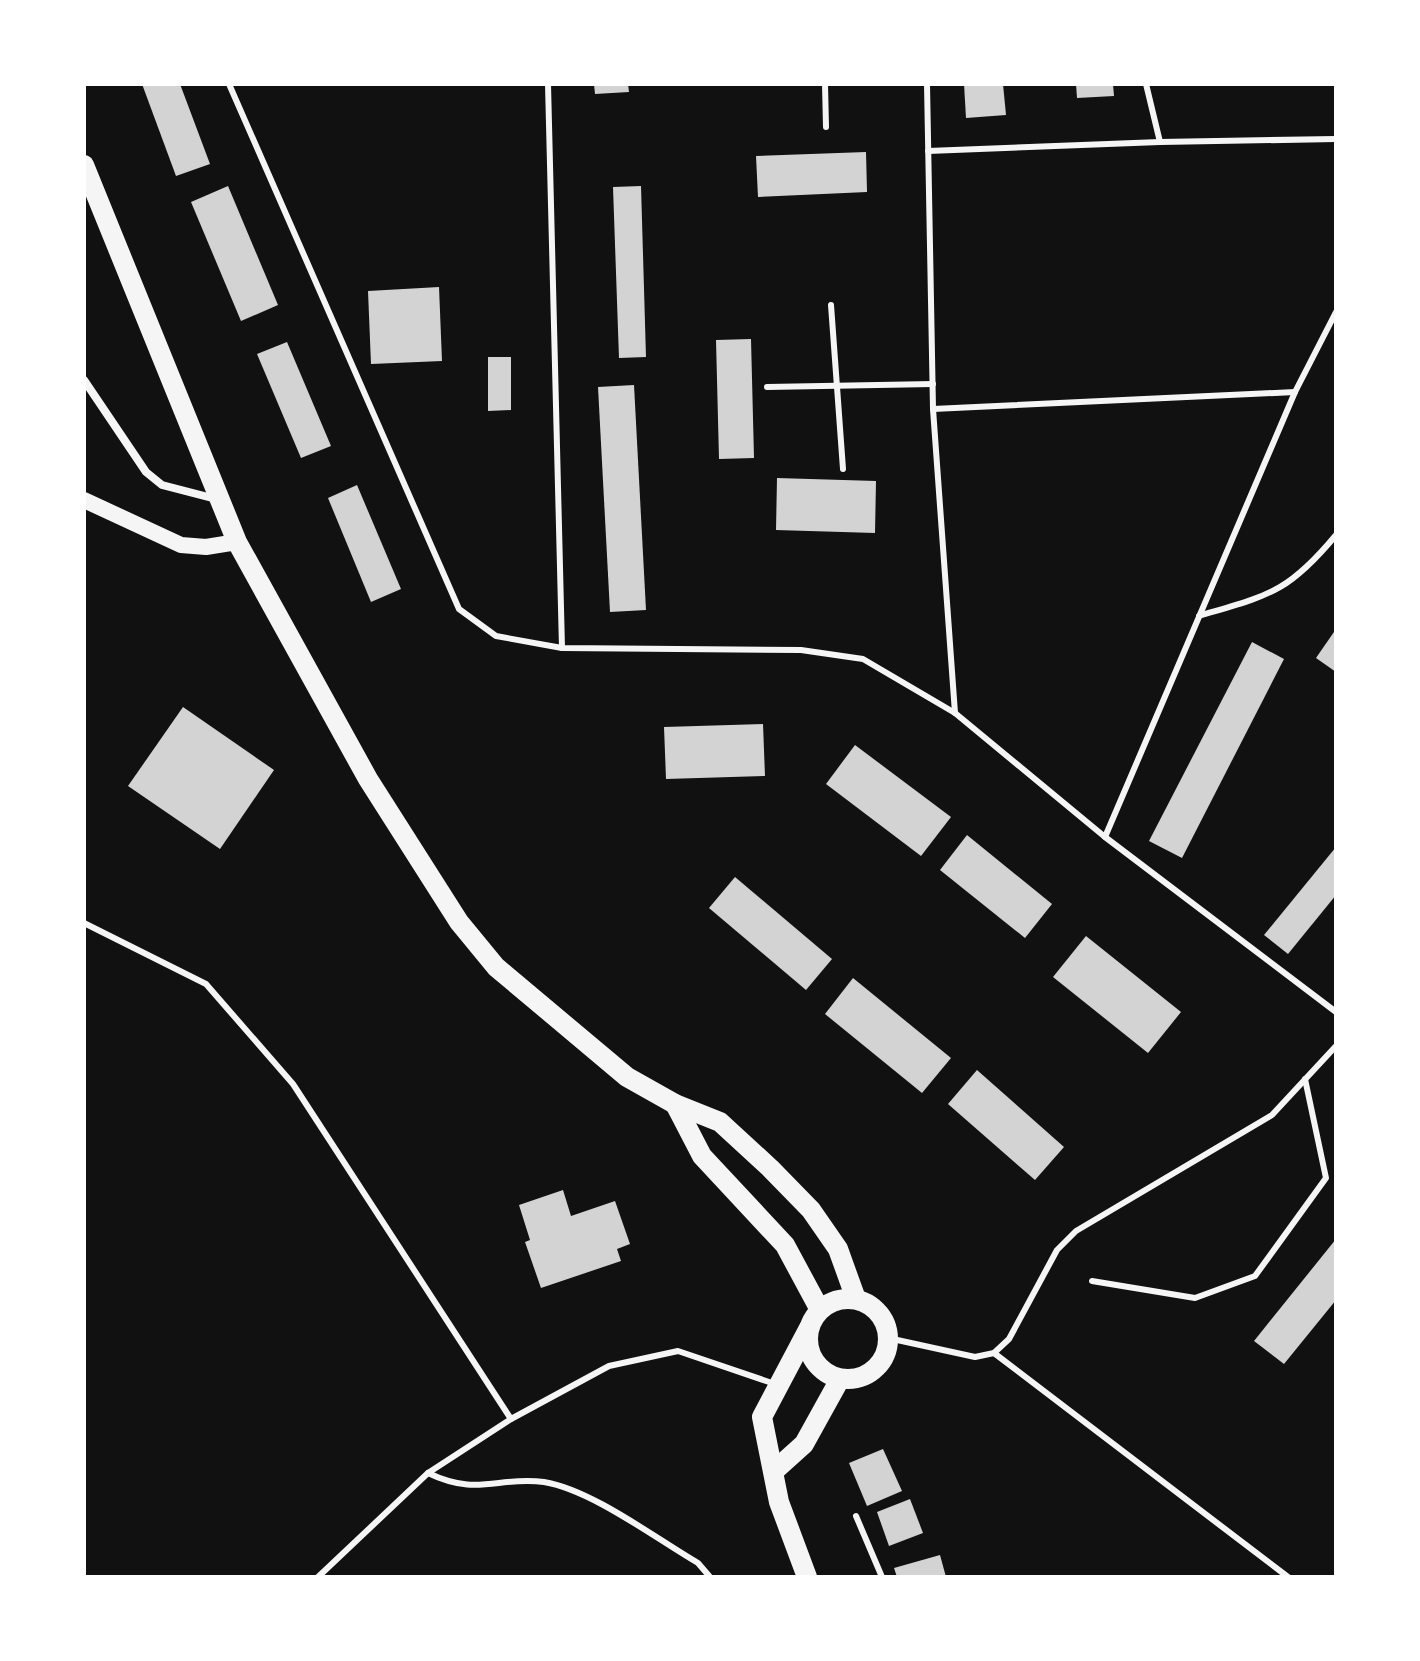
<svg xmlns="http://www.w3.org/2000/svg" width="1420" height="1661" font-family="'Archivo Narrow',sans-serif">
	<rect width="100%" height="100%" fill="#111"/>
	<g fill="#d3d3d3">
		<path d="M 142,84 L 180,84 L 210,164 L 176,176 Z"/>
		<path d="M 594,84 L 628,84 L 629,92 L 595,94 Z"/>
		<path d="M 964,84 L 1003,84 L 1006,115 L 966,118 Z"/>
		<path d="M 1076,84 L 1113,84 L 1114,96 L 1077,98 Z"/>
		<path d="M 866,152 L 867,192 L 758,197 L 756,156 Z"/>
		<path d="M 228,186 L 278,305 L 241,321 L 191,202 Z"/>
		<path d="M 641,186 L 646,357 L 619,358 L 613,187 Z"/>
		<path d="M 439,287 L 442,361 L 371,364 L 368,291 Z"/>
		<path d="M 751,339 L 754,458 L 719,459 L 716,340 Z"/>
		<path d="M 287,342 L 331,446 L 301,458 L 257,354 Z"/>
		<path d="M 488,357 L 511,357 L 511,410 L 488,411 Z"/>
		<path d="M 634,385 L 646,610 L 610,612 L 598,387 Z"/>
		<path d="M 777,478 L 876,481 L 875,533 L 776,530 Z"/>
		<path d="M 357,485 L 401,589 L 371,602 L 328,498 Z"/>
		<path d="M 1336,629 L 1336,672 L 1316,658 Z"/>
		<path d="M 1252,642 L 1284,659 L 1182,858 L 1149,841 Z"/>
		<path d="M 183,707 L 274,770 L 220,849 L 128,786 Z"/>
		<path d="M 763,724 L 765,776 L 666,779 L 664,727 Z"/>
		<path d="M 855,745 L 951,817 L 921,856 L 826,784 Z"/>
		<path d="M 967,835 L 1052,904 L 1025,938 L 940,870 Z"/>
		<path d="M 1336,847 L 1336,895 L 1288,954 L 1264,935 Z"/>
		<path d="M 735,877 L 832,959 L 806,990 L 709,908 Z"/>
		<path d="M 1086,936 L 1181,1012 L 1148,1053 L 1053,977 Z"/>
		<path d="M 853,978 L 951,1058 L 922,1093 L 825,1014 Z"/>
		<path d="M 977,1070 L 1064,1147 L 1035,1180 L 948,1104 Z"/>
		<path d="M 563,1190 L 571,1216 L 615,1201 L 630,1244 L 617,1249 L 621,1261 L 541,1288 L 525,1242 L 530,1240 L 519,1205 Z"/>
		<path d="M 1336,1239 L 1336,1300 L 1284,1364 L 1254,1341 Z"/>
		<path d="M 883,1449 L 902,1491 L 867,1506 L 849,1463 Z"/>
		<path d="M 910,1499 L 923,1533 L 889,1546 L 877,1512 Z"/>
		<path d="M 940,1555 L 946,1577 L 897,1577 L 894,1568 Z"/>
	</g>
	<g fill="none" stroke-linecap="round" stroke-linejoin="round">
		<g stroke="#f5f5f5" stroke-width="6">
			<path d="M 229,84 L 459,609 L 496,636 L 562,648 L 801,650 L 863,659 L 955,713 L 1105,837 L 1336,1012"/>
			<path d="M 548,84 L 562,648"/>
			<path d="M 825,84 L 826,127"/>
			<path d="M 927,84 L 933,409 L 955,713"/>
			<path d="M 1146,84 L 1160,142 L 1336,139"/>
			<path d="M 928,151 L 1160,142"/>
			<path d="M 831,305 L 843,469"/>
			<path d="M 767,387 L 933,384"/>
			<path d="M 933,409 L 1295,392"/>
			<path d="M 1199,616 C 1269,595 1288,593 1336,535"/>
			<path d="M 1105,837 L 1295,392 L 1336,312"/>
			<path d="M 84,923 L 206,984 L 293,1084 L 511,1419"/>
			<path d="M 1092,1281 L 1195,1298 L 1255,1276 L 1326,1178 L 1305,1079"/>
			<path d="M 888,1338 L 975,1357 L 994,1353 L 1009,1339 L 1057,1250 L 1076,1231 L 1272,1115 L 1336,1046"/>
			<path d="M 994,1353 L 1288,1577"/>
			<path d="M 428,1473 C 478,1497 497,1476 544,1482 C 592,1490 655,1538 698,1563 L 710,1577"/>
			<path d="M 856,1516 L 882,1577"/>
			<path d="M 318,1577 L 428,1473 L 511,1419 L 609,1366 L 678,1351 L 775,1384"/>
		</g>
		<path stroke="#f5f5f5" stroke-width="8" d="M 84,380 L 146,472 L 162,485 L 216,499"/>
		<path stroke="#f5f5f5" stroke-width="16" d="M 84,500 L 181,545 L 206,547 L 237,542"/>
		<g stroke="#f5f5f5" stroke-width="20">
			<path d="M 84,165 L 237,542 L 368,779 L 459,922 L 496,967 L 627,1077 L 675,1104 L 720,1122 L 770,1168 L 811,1210 L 838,1249 L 856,1299"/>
			<path d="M 675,1104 L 702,1156 L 785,1245 L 820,1310"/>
			<circle cx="848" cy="1339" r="40"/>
			<path d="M 774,1471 L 804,1444 L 840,1379"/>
			<path d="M 807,1577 L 779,1502 L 762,1417 L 809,1328"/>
		</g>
	</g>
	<rect width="1420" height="1661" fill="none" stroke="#ffffff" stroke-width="172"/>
</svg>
